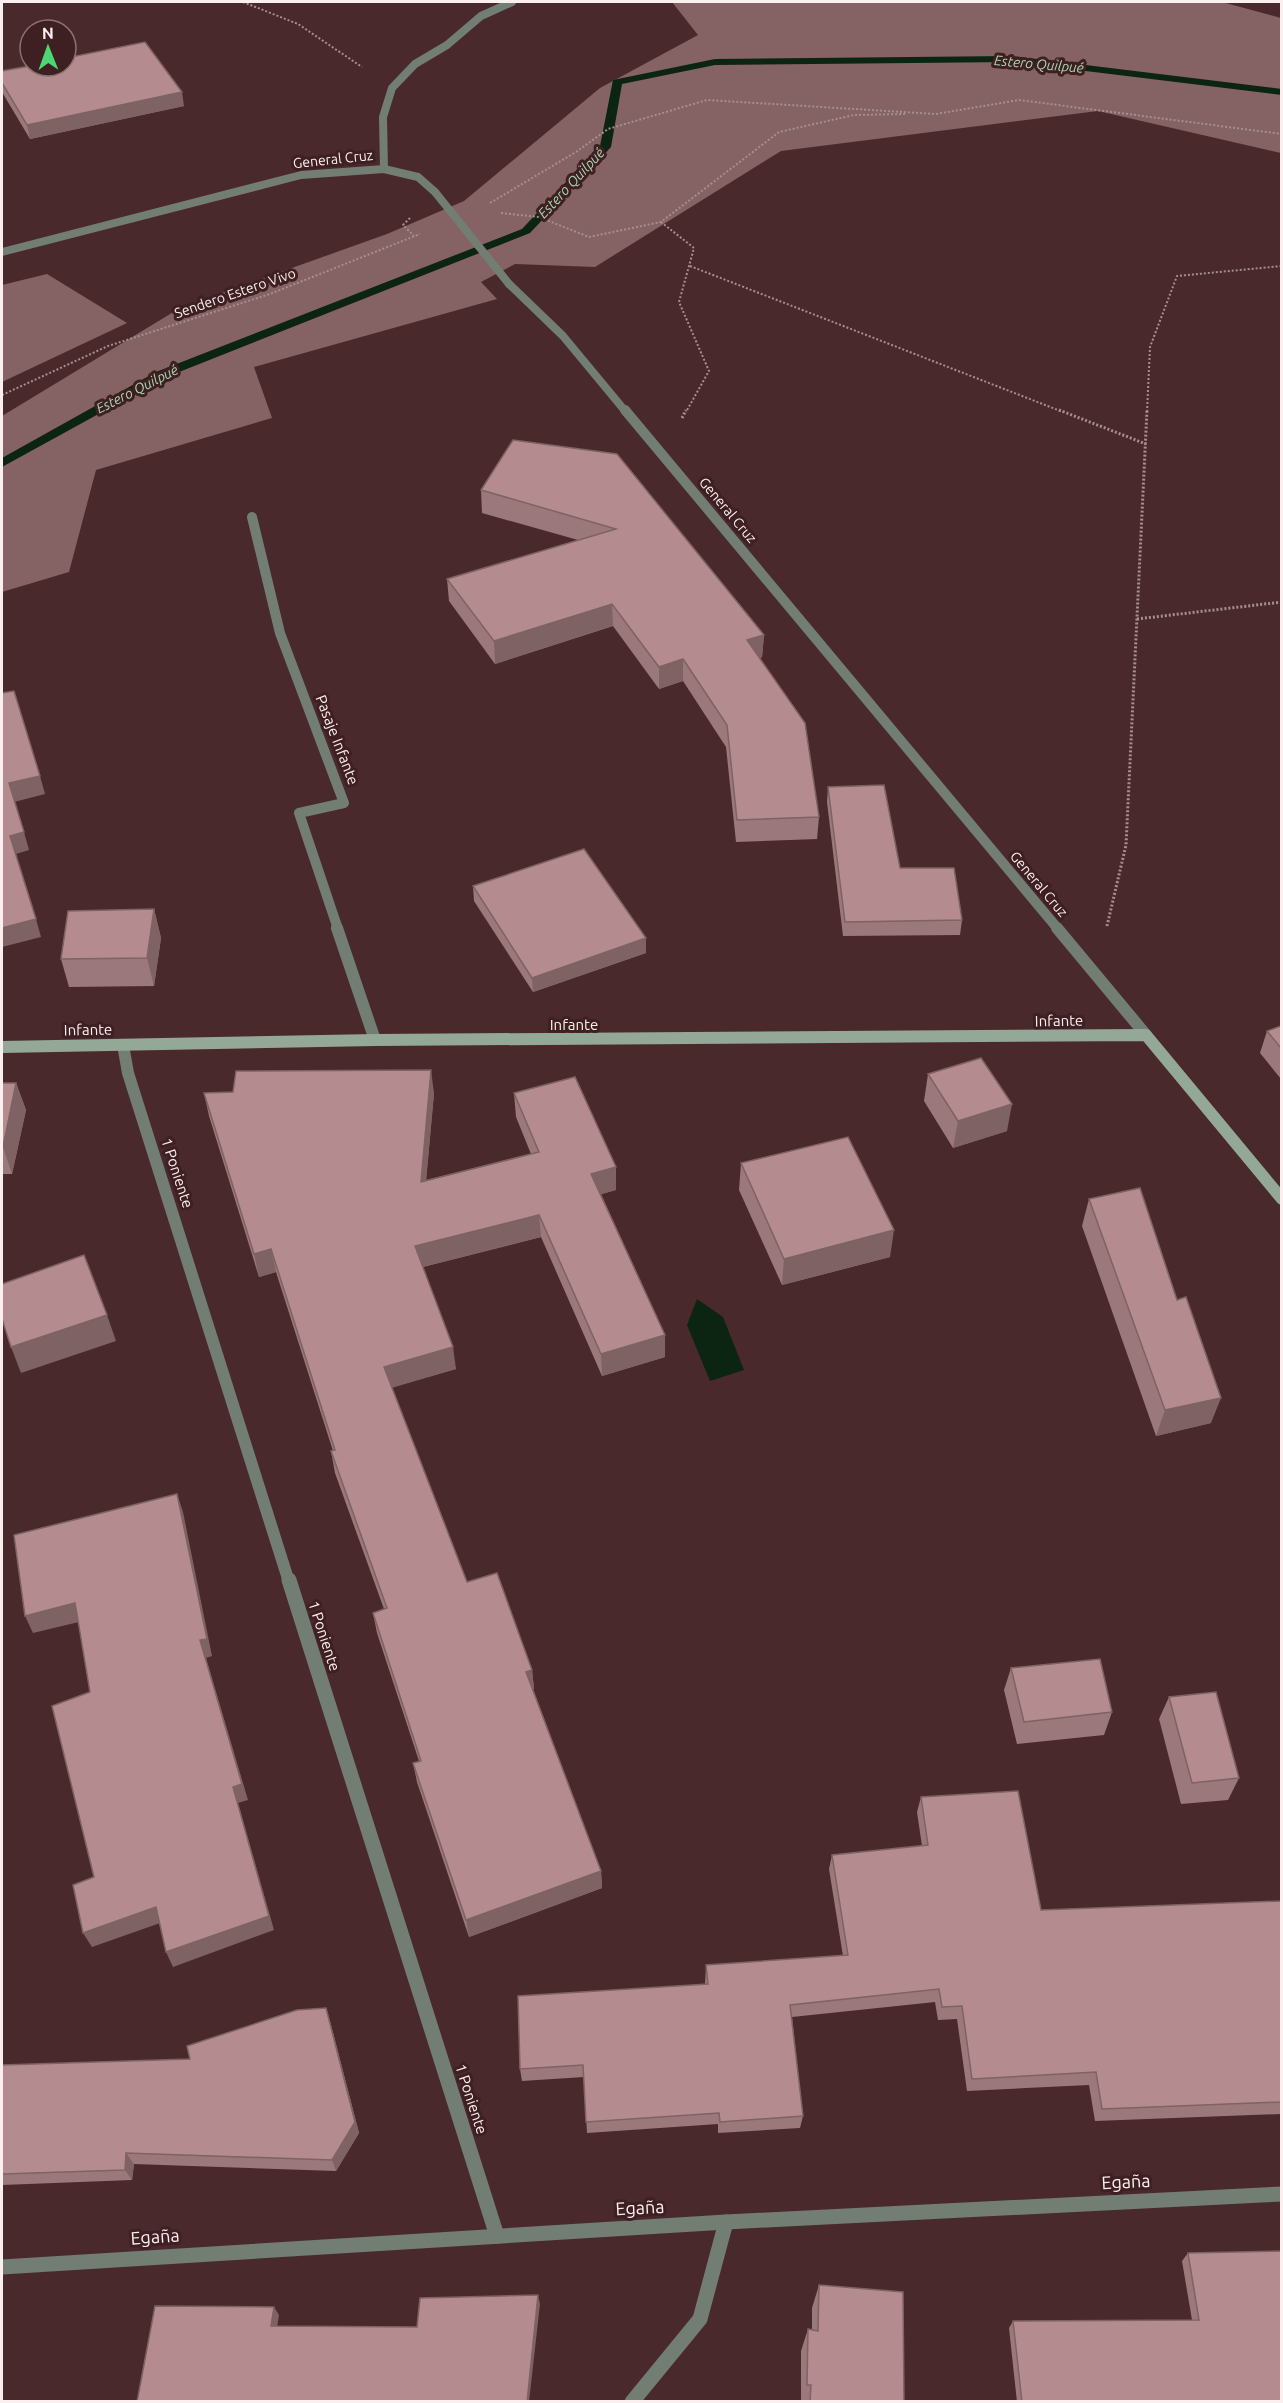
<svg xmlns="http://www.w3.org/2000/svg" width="1283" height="2403" font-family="Ubuntu,sans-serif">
	<rect width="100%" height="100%" fill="#4a292c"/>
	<g fill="#856264">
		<path d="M 672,2 L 1222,2 L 1281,18 L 1281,153 L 1098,111 L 781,151 L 595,267 L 515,264 L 481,282 L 497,299 L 254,367 L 272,418 L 96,470 L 69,572 L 2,592 L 2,416 L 180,308 L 387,234 L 464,201 L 600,88 L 698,35 Z"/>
		<path d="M 47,274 L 127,323 L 2,382 L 2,285 Z"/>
	</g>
	<path fill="#0c2412" d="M 697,1299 L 723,1317 L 744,1370 L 710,1381 L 687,1325 Z"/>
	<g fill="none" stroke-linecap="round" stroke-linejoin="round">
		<path fill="#0c2412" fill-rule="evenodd" d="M 1011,56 L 1282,89 L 1282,95 L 1011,62 L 715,65 L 622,84 L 611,147 L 530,233 L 164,378 L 2,467 L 2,458 L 156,372 L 522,229 L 600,146 L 613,80 L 715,59 Z"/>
		<g stroke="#a58f90" stroke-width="2" stroke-dasharray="2 2" stroke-linecap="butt">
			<path d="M 243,2 L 298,24 L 362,67"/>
			<path d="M 490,203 L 576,152 L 608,129 L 707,100 L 936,114 L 1019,100 L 1282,134"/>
			<path d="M 501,213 L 539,217 L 589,237 L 661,222 L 779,132 L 854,115 L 906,114"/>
			<path d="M 410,218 L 403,225 L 414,236"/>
			<path d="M 661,222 L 694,248 L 679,302 L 709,371 L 686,412"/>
			<path d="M 690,266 L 1063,412"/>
			<path d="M 2,395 L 108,346 L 270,294 L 420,234"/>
			<path d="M 1147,412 L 1150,347 L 1177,276 L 1282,266"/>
		</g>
		<g stroke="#a58f90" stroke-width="3" stroke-dasharray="2 2" stroke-linecap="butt">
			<path d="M 1059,410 L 1146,444"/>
			<path d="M 682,418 L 686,410"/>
			<path d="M 1137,619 L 1282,602"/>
			<path d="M 1107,926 L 1126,845 L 1147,410"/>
		</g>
		<path stroke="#727e74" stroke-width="15" d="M 632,2402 L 700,2319 L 726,2222"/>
		<g stroke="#727e74" stroke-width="8">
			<path d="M 384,169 L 383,117 L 392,88 L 415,64 L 447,45 L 481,16 L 512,2"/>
			<path d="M 2,252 L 301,175 L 384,169 L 418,177 L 435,192"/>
			<path d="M 509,284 L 563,336 L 626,412"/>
		</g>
		<g stroke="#727e74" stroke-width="10">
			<path d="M 625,410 L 1058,929"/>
			<path d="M 252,517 L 280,633 L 344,803 L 299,813 L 338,929"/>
		</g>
		<g stroke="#727e74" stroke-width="12">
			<path d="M 337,928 L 375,1040"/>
			<path d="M 1057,928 L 1146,1035"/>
			<path d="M 123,1045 L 128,1073 L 289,1582"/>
		</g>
		<g stroke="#727e74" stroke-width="15">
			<path d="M 289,1580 L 497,2236"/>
			<path d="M 2,2267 L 726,2222 L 1282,2194"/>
		</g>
		<path stroke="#94a897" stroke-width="12" d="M 2,1047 L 375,1040 L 1146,1035 L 1282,1199"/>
		<path stroke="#727e74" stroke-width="8" d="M 435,192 L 509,284"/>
	</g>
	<g fill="#9b787b">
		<path d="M 2,71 L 184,106 L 30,139 L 2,92 Z"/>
		<path d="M 513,440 L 764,635 L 762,657 L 760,658 L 819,817 L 817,839 L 736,842 L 726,747 L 683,681 L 659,689 L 613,626 L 495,664 L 449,601 L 447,579 L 578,540 L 482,513 L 481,490 Z"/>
		<path d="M 828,787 L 900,868 L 962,920 L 960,935 L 843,936 L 827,802 Z"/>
		<path d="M 473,886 L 646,953 L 533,992 L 474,901 Z"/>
		<path d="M 154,909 L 161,938 L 154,986 L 69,987 L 61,959 Z"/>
		<path d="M 1281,1026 L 1281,1079 L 1260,1053 L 1267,1031 Z"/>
		<path d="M 928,1074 L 1007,1131 L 953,1148 L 924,1101 Z"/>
		<path d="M 2,1083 L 16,1083 L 26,1110 L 12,1174 L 2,1174 Z"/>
		<path d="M 204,1093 L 434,1093 L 426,1180 L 531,1154 L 516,1117 L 514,1093 L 616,1190 L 601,1194 L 665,1335 L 665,1357 L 602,1376 L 541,1237 L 423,1267 L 456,1369 L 392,1387 L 467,1582 L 532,1670 L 534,1689 L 533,1689 L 601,1871 L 602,1888 L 469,1937 L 417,1782 L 413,1763 L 419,1761 L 377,1633 L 373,1613 L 384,1609 L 335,1473 L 331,1451 L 333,1451 L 276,1272 L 259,1277 L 209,1116 Z"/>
		<path d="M 741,1163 L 890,1257 L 782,1285 L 739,1190 Z"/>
		<path d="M 1089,1199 L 1211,1423 L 1156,1436 L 1082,1226 Z"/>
		<path d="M 1011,1668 L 1112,1712 L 1104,1735 L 1017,1744 L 1004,1690 Z"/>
		<path d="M 1169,1697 L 1239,1778 L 1228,1800 L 1181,1804 L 1159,1719 Z"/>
		<path d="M 921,1797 L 1041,1910 L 1281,1901 L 1281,2114 L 1095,2121 L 1089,2085 L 967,2091 L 957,2019 L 938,2020 L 935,2002 L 792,2017 L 803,2116 L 800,2128 L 718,2133 L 718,2124 L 587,2133 L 584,2077 L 522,2081 L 520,2069 L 705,1984 L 706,1965 L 843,1956 L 829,1869 L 832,1855 L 922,1846 L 917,1812 Z"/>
		<path d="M 330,2021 L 359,2133 L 336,2171 L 134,2164 L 132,2180 L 2,2185 L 2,2065 L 190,2059 Z"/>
		<path d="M 1188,2253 L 1281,2402 L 1017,2402 L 1009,2328 L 1013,2321 L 1192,2320 L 1182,2261 Z"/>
		<path d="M 819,2285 L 904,2402 L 801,2402 L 801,2351 L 808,2329 L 812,2330 L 812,2308 Z"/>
	</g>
	<g fill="#7e6264">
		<path d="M 182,92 L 184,106 L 30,139 L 27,125 Z"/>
		<path d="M 612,604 L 613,626 L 495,664 L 494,641 Z"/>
		<path d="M 764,635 L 762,657 L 746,662 L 747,640 Z"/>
		<path d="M 683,659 L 683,681 L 659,689 L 659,667 Z"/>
		<path d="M 40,776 L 45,794 L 14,802 L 9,783 Z"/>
		<path d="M 24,832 L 29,850 L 16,854 L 10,836 Z"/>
		<path d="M 154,909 L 161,938 L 154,986 L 147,958 Z"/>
		<path d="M 36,919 L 41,937 L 2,947 L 2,928 Z"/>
		<path d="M 646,938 L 646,953 L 533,992 L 532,978 Z"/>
		<path d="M 431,1070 L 434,1093 L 424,1205 L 421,1182 Z"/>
		<path d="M 16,1083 L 26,1110 L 12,1174 L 3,1147 Z"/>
		<path d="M 1012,1104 L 1007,1131 L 953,1148 L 958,1121 Z"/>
		<path d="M 616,1167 L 616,1190 L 592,1197 L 591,1174 Z"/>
		<path d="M 539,1215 L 541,1237 L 418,1268 L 415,1246 Z"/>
		<path d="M 894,1230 L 890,1257 L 782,1285 L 784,1259 Z"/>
		<path d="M 271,1249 L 276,1272 L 259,1277 L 254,1254 Z"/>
		<path d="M 107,1315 L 116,1341 L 21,1373 L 11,1347 Z"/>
		<path d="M 665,1335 L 665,1357 L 602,1376 L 601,1354 Z"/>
		<path d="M 453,1347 L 456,1369 L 388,1389 L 384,1367 Z"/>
		<path d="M 1221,1398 L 1211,1423 L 1156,1436 L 1165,1410 Z"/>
		<path d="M 177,1494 L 183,1512 L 212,1656 L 206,1658 L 248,1800 L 238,1803 L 274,1930 L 173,1967 L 166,1952 L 233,1787 L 200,1640 Z"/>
		<path d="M 75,1603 L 83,1621 L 33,1633 L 25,1616 Z"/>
		<path d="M 532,1670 L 534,1689 L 528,1691 L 526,1672 Z"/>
		<path d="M 601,1871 L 602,1888 L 469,1937 L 466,1920 Z"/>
		<path d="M 156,1907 L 163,1922 L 92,1947 L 83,1933 Z"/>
		<path d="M 326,2008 L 330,2021 L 359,2133 L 336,2171 L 332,2160 Z"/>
		<path d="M 126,2153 L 134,2164 L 132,2180 L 125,2170 Z"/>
		<path d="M 538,2295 L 540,2304 L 529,2402 L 527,2402 Z"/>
		<path d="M 274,2307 L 279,2315 L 276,2334 L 271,2326 Z"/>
	</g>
	<g fill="#b48c8f" stroke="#7e6264" stroke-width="1.5">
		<path d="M 145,42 L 182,92 L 27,125 L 2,83 L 2,71 L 30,66 L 66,66 L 66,58 Z"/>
		<path d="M 513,440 L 617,454 L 764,635 L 747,640 L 805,723 L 819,817 L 737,820 L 727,725 L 683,659 L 659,667 L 612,604 L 494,641 L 447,579 L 616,529 L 481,490 Z"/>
		<path d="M 14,691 L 40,776 L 9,783 L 24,832 L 10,836 L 36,919 L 2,928 L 2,693 Z"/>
		<path d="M 884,785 L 900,868 L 954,868 L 962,920 L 845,922 L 828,787 Z"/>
		<path d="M 584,849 L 646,938 L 532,978 L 473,886 Z"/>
		<path d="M 154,909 L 147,958 L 61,959 L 68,911 Z"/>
		<path d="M 1281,1026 L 1281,1048 L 1267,1031 Z"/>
		<path d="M 981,1058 L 1012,1104 L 958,1121 L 928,1074 Z"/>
		<path d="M 431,1070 L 421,1182 L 539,1152 L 514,1093 L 575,1077 L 616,1167 L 591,1174 L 665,1335 L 601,1354 L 539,1215 L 415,1246 L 453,1347 L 384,1367 L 467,1582 L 497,1573 L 532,1670 L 526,1672 L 601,1871 L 466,1920 L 413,1763 L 421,1761 L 373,1613 L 387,1608 L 331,1451 L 335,1450 L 271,1249 L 254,1254 L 204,1093 L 233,1092 L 236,1071 Z"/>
		<path d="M 2,1083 L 16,1083 L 3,1147 L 2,1147 Z"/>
		<path d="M 848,1137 L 894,1230 L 784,1259 L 741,1163 Z"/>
		<path d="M 1140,1188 L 1177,1300 L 1186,1297 L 1221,1398 L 1165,1410 L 1089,1199 Z"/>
		<path d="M 84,1255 L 107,1315 L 11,1347 L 2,1319 L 2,1284 Z"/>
		<path d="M 177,1494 L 207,1639 L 200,1640 L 242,1784 L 233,1787 L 269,1916 L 166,1952 L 156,1907 L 83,1933 L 73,1885 L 94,1877 L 52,1706 L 90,1692 L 75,1603 L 25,1616 L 14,1535 Z"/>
		<path d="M 1100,1659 L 1112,1712 L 1024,1722 L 1011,1668 Z"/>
		<path d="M 1216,1692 L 1239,1778 L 1192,1783 L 1169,1697 Z"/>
		<path d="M 1018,1791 L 1041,1910 L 1281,1901 L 1281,2102 L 1102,2109 L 1096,2072 L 972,2079 L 962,2006 L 942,2007 L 939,1989 L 790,2005 L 803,2116 L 720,2122 L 719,2113 L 586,2122 L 583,2065 L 520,2069 L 518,1996 L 708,1984 L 706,1965 L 848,1955 L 832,1855 L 928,1845 L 921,1797 Z"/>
		<path d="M 326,2008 L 355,2122 L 332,2160 L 126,2153 L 125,2170 L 2,2174 L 2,2065 L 190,2059 L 187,2046 L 297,2010 Z"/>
		<path d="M 1281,2251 L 1281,2402 L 1022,2402 L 1013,2321 L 1199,2320 L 1188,2253 Z"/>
		<path d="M 819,2285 L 903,2292 L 904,2402 L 810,2402 L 811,2385 L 807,2385 L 808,2329 L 818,2331 Z"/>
		<path d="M 538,2295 L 527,2402 L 137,2402 L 155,2306 L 274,2307 L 271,2326 L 417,2327 L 420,2298 Z"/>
	</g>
	<g text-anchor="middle" stroke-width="6" stroke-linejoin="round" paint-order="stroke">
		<g font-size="14" font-style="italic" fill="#a8d8b0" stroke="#3e1f22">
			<text transform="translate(1039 64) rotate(5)" y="5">Estero Quilpué</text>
			<text transform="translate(571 183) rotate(-47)" y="5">Estero Quilpué</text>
			<text transform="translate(137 389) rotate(-27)" y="5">Estero Quilpué</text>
		</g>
		<g font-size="14" fill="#fcefef" stroke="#3e1f22">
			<text transform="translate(333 159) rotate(-6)" y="5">General Cruz</text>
			<text transform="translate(235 293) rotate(-19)" y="5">Sendero Estero Vivo</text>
			<text transform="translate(728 510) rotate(50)" y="5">General Cruz</text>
			<text transform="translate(1039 884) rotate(50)" y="5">General Cruz</text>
		</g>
		<g font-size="15" fill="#fcefef" stroke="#3e1f22">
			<text transform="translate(337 740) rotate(69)" y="5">Pasaje Infante</text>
			<text transform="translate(1059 1021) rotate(-1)" y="5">Infante</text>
			<text x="574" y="1030">Infante</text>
			<text transform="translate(88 1030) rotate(-1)" y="5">Infante</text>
			<text transform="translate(177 1173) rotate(72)" y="5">1 Poniente</text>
			<text transform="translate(324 1636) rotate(72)" y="5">1 Poniente</text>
			<text transform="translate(471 2099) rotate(72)" y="5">1 Poniente</text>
		</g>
		<g font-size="18" fill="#fcefef" stroke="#3e1f22">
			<text transform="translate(1126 2182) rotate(-3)" y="6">Egaña</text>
			<text transform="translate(640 2208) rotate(-3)" y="6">Egaña</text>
			<text transform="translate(155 2237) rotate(-4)" y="6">Egaña</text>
		</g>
	</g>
	<rect width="1283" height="2403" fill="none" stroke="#fcefef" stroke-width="6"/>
	<g transform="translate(48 48) rotate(359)"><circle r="28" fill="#3e1f22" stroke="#8a7274" stroke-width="1.5"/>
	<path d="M0-4.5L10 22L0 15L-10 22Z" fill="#4ed675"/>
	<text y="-9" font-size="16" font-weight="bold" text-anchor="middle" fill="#fcefef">N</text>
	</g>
</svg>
